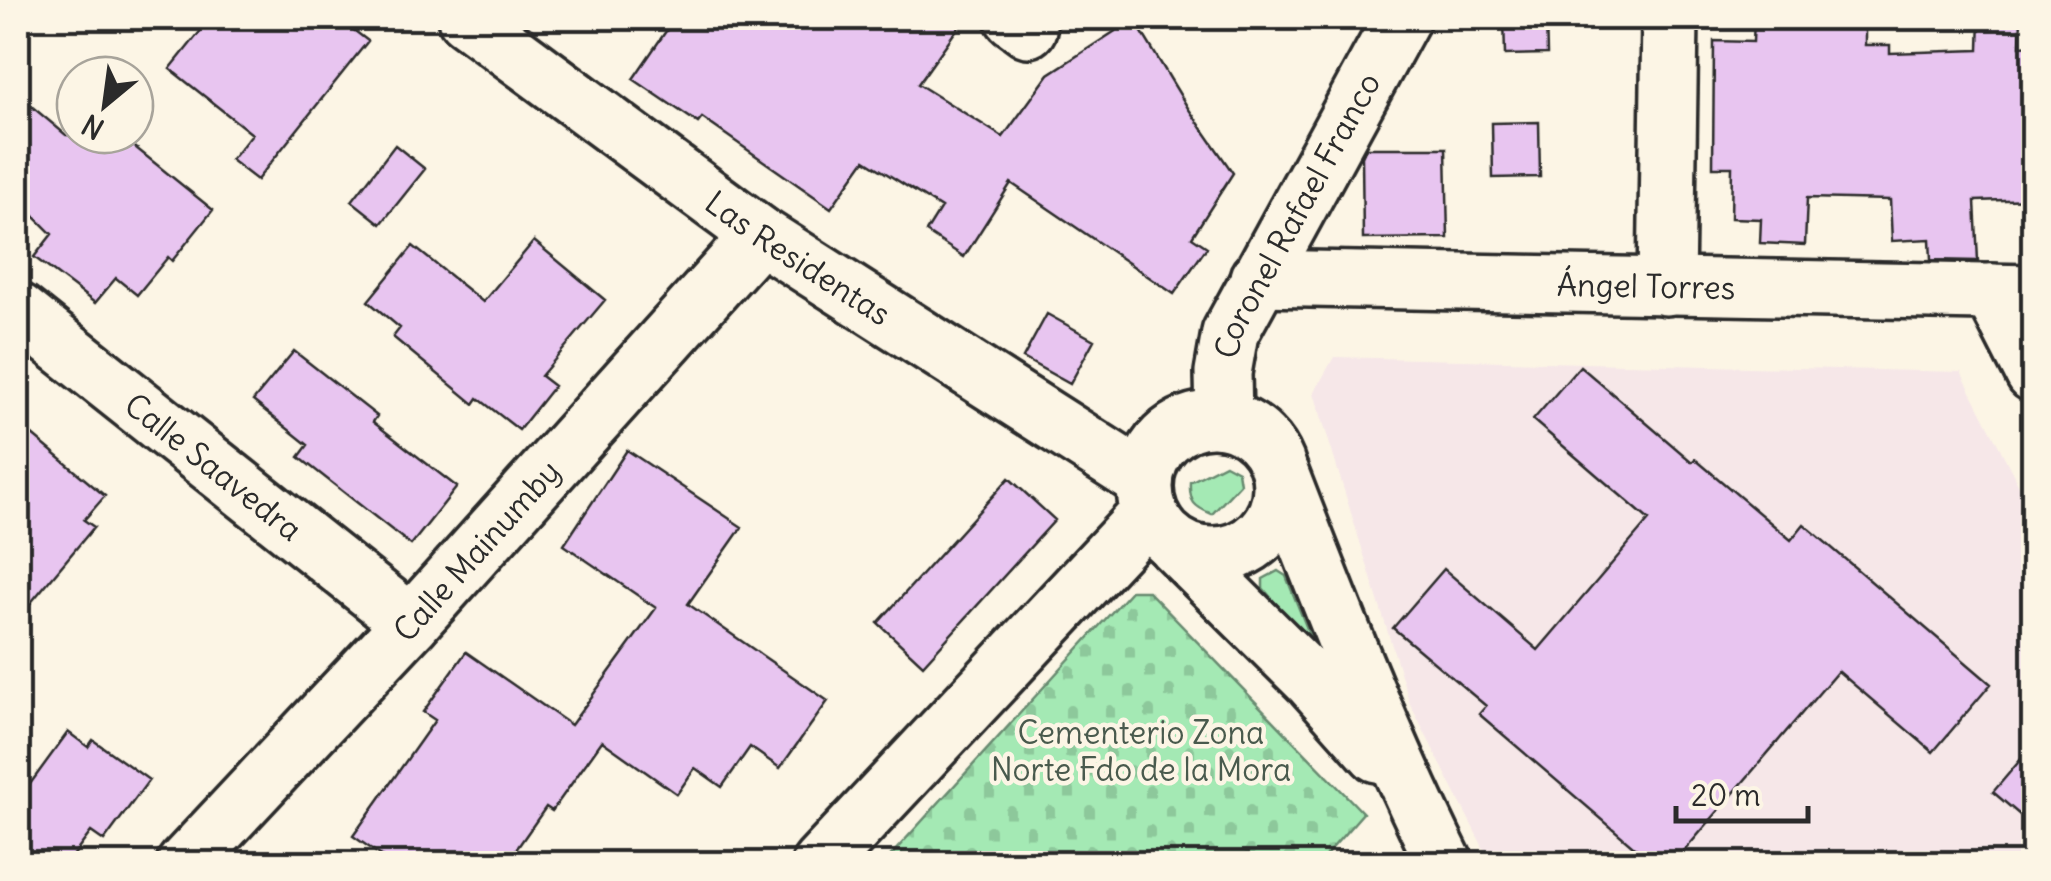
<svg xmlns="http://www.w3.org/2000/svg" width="2051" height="881" font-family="Delius,sans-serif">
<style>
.built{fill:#f6e7e8}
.grass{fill:#a4e9b4;stroke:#688a70;stroke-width:2.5}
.cemetery{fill:url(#cemetery-stones);stroke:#688a70;stroke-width:2.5}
.building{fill:#e8c5f0;stroke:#2b2b2b;stroke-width:2.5}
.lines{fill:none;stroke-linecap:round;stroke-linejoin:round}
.minor-casing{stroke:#2b2b2b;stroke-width:62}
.major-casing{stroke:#2b2b2b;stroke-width:62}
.minor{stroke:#fcf5e5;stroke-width:55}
.major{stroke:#fcf5e5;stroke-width:55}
.labels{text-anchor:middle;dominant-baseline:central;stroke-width:9;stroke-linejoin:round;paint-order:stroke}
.street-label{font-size:32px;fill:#2b2b2b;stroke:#fcf5e5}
.park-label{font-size:32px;fill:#495a4d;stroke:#fcf5e5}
</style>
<defs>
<pattern id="cemetery-stones" width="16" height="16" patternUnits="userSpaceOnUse" patternTransform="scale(2.5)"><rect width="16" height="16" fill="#a4e9b4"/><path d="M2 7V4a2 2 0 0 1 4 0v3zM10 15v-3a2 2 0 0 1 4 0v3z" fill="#8dc89b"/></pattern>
</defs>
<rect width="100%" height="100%" fill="#fcf5e5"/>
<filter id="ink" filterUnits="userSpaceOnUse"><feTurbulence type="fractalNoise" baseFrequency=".01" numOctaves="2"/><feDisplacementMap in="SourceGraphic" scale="20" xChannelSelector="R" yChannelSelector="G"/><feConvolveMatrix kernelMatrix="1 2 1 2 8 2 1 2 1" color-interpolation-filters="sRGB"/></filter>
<g filter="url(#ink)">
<!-- built -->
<path class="built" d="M 1334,357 L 1961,372 L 2033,513 L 2033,863 L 1491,863 L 1410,704 L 1314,393 Z"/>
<!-- grass -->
<path class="grass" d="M 1225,464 L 1238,471 L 1240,484 L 1212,514 C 1194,507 1189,502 1190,482 Z
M 1278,571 L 1286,576 L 1314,646 L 1312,647 L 1263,588 L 1263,579 Z"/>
<!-- cemetery -->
<path class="cemetery" d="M 1131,591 L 1148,591 L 1363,813 L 1319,863 L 884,863 Z"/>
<!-- building -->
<path class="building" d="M 211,18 L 338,18 L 368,41 L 257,180 L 231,160 L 252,134 L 170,69 Z
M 675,18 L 965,18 L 918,84 L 1003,137 L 1049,74 L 1134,19 L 1188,108 L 1233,173 L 1192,237 L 1207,247 L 1174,294 L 1011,183 L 964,257 L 926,232 L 941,208 L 865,160 L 831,208 L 702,118 L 698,123 L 633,79 Z
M 1504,18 L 1546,18 L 1547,54 L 1505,55 Z
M 1754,18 L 1865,18 L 1865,45 L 1890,45 L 1890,53 L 1979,50 L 1980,18 L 2021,18 L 2020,46 L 2034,45 L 2034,199 L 1975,201 L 1978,261 L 1931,260 L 1930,239 L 1892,241 L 1890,200 L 1807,198 L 1805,245 L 1760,243 L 1761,219 L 1731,218 L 1732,167 L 1713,167 L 1714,41 L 1753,42 Z
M 18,95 L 66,135 L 120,135 L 213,210 L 172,261 L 168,257 L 137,295 L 116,278 L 95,303 L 34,257 L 52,234 L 18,200 Z
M 1539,122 L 1540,177 L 1493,178 L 1492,123 Z
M 395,145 L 425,169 L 381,224 L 352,201 Z
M 1366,148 L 1446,148 L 1448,238 L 1363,239 L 1362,157 Z
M 534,241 L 605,300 L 541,376 L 554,386 L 519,430 L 478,398 L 474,404 L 393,337 L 400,328 L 368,301 L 413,246 L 483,302 Z
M 1047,314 L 1094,340 L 1070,384 L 1023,358 Z
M 294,351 L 377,416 L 373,422 L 457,487 L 411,545 L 299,457 L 308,445 L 253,401 Z
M 1580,366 L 1692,462 L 1695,459 L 1791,540 L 1804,524 L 1991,684 L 1933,752 L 1838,671 L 1673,864 L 1654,864 L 1479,714 L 1486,706 L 1393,628 L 1444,569 L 1538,650 L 1649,520 L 1533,420 Z
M 18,423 L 105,496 L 84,520 L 94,527 L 18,618 Z
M 627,450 L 742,527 L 688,604 L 828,701 L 780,768 L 750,747 L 722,787 L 695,768 L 677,794 L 602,741 L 552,811 L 546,807 L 506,864 L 393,864 L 353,836 L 435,720 L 423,712 L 466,652 L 571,725 L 656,608 L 564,545 Z
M 1009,478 L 1055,520 L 923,665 L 878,623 Z
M 68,732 L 88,747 L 93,740 L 149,780 L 104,841 L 91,832 L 67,864 L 18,864 L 18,776 L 30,784 Z
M 2034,744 L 2034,827 L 1993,792 Z"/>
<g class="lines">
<defs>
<g id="minor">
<path d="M 1013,18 L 1028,29"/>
<path id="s1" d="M 1258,278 L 2034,293"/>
<path d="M 1666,287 L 1670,18"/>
<path d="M 1992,292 L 2034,374"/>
<path id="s2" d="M 18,311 L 411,623"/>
<path id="s3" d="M 1224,420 L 1223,373 L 1230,333 L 1402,18"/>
<path id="s4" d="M 185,864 L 411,623 L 760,235"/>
<path d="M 820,864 L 1149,513"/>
</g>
<g id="major">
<path id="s5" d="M 466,18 L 760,235 L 1145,481"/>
<circle cx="1213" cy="487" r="68"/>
<path d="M 1280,473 C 1331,605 1382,737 1445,864"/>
<path d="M 1175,545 L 1312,681 L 1377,754"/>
</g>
</defs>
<!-- minor casing -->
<use href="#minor" class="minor-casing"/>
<!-- major casing -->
<use href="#major" class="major-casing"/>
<!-- minor -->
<use href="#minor" class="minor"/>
<!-- major -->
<use href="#major" class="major"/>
</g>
</g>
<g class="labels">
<!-- street labels -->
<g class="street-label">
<text stroke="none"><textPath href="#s3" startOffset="222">Coronel Rafael Franco</textPath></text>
<text stroke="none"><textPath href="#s5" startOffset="410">Las Residentas</textPath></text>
<text stroke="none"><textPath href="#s1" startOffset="388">Ángel Torres</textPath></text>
<text stroke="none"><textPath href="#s2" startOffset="250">Calle Saavedra</textPath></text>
<text stroke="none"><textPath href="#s4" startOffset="428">Calle Mainumby</textPath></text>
</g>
<!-- park labels -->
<g class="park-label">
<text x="1141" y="732">Cementerio Zona<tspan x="1141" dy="37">Norte Fdo de la Mora</tspan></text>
</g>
</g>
<!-- margin -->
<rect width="2051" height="881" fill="none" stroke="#fcf5e5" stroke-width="60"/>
<rect x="30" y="30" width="1991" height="821" fill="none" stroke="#2b2b2b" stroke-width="4" filter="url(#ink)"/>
<!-- north arrow -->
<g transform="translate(105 105) rotate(209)"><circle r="48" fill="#fcf5e5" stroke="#a8a49b" stroke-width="2.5"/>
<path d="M0-8L18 38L0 25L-18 38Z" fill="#2b2b2b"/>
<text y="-15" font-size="28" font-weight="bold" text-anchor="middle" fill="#2b2b2b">N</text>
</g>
<!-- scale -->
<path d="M1676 806v15h132v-15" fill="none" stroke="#2b2b2b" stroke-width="5"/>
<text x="1691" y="806" font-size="30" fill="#2b2b2b" stroke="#fcf5e5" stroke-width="8" paint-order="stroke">20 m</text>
</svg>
